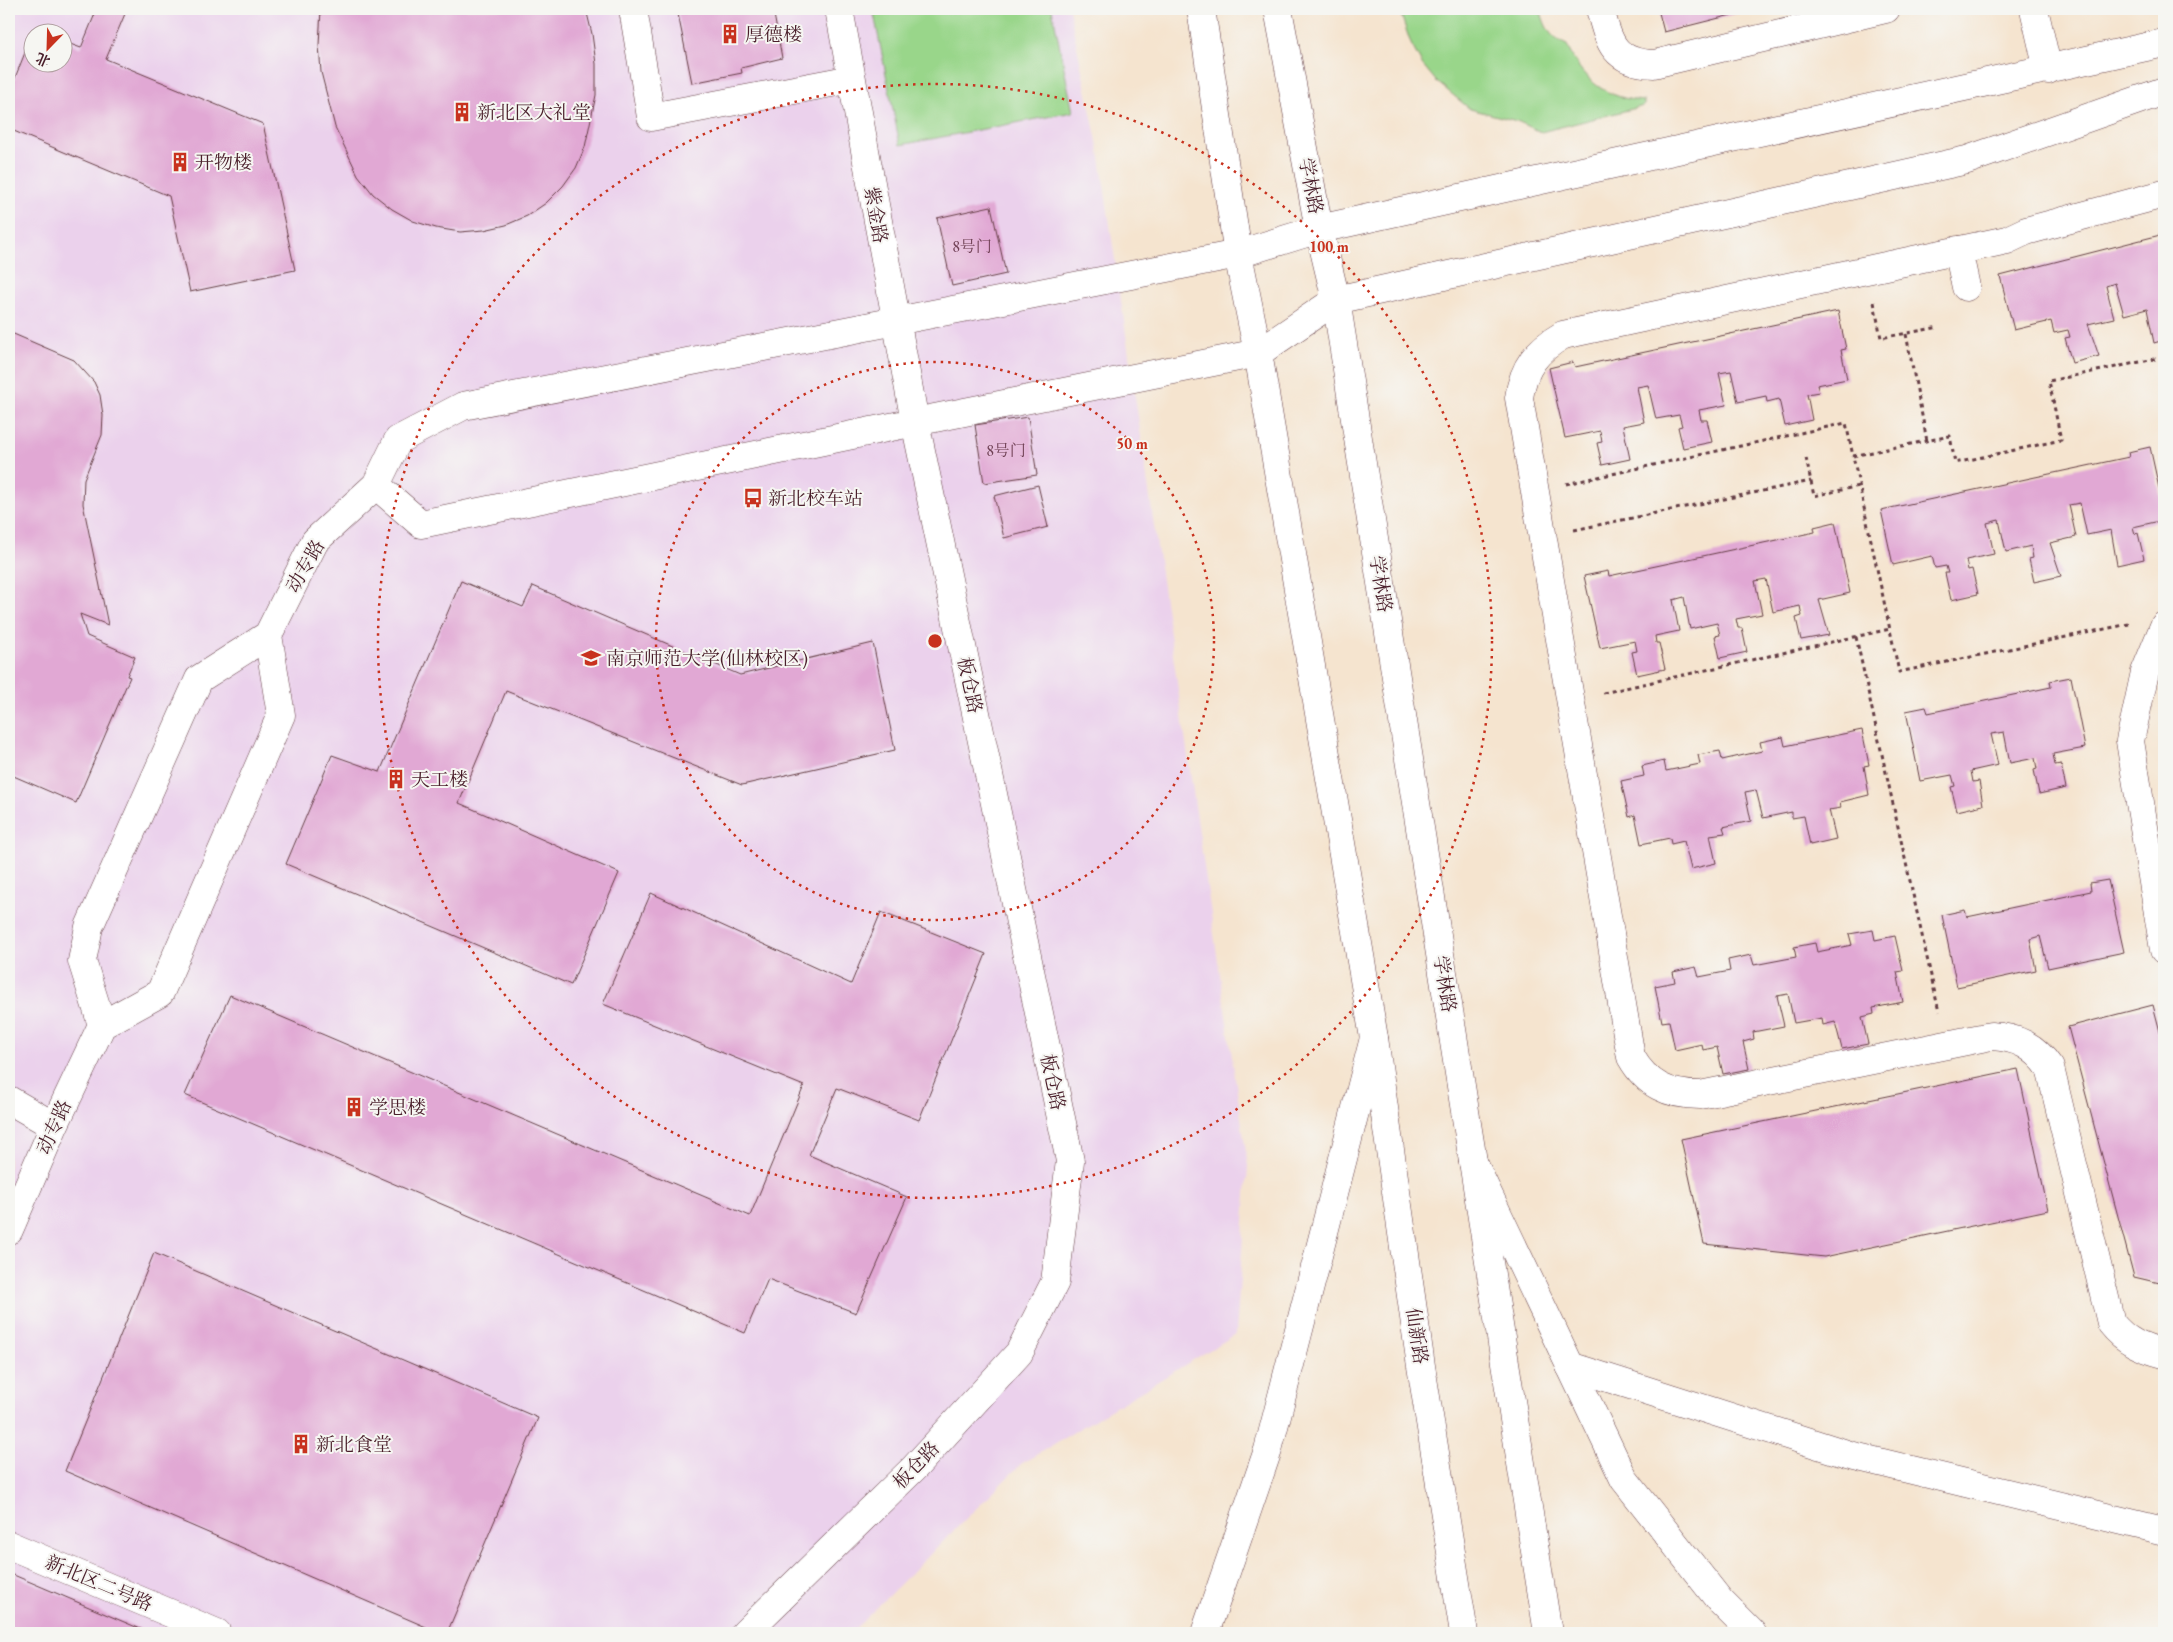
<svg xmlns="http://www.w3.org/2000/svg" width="2173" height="1642" font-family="'EB Garamond','Noto Serif SC',serif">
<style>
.built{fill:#ebd1ec;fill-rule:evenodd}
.green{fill:#99d68a;stroke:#727a5a}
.building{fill:#e1a8d4}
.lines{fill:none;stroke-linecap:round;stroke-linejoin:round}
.minor-casing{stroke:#643d44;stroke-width:29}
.major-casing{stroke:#643d44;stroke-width:29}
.highway-casing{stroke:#643d44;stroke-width:29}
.path{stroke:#643d44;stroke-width:3;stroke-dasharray:4 4;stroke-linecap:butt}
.minor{stroke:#fff;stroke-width:28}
.major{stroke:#fff;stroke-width:28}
.highway{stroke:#fff;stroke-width:28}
.ring{fill:none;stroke:#c8321e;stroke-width:2.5;stroke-dasharray:2.5 5}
.labels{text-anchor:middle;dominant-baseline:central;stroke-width:4;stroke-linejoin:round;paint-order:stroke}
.number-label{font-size:16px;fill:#704155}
.poi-label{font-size:19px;fill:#4a1f2b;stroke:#f6f6f2;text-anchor:start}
.street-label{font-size:19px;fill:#4a1f2b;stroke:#f6f6f2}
.centre{fill:#c8321e;stroke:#f6f6f2;stroke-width:2.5}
.ring-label{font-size:15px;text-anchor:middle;font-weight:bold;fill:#c8321e;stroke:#f6f6f2;stroke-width:4;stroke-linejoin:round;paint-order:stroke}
</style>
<rect width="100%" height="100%" fill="#f6f6f2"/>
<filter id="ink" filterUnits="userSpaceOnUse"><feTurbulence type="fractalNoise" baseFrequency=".02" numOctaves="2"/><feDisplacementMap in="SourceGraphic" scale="10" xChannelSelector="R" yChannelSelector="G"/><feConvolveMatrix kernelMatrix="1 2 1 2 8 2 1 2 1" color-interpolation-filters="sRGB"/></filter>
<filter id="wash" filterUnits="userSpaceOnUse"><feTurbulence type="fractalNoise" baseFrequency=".0096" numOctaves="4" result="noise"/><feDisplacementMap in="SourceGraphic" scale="20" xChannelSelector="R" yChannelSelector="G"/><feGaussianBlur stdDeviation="1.12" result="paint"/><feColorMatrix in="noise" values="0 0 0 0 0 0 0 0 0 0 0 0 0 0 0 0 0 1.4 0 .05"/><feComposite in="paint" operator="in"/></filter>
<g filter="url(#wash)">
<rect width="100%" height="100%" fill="#f5e4cf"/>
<!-- built -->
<path class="built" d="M 9,9 L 1069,9 L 1099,151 L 1248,1166 L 1236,1334 L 1021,1464 L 851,1633 L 9,1633 ZM 32,32 L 62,32 L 62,62 L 32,62 Z"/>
<!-- green -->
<path class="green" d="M 873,9 L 1052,9 L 1073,112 L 900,145 Z
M 1399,9 L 1540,9 C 1546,28 1549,37 1567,45 C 1581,80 1607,99 1644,101 L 1644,106 L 1541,132 L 1517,121 L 1470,109 L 1436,81 L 1422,64 L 1411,44 Z"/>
<g id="blocks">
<!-- building -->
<path class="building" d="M 97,9 L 127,9 L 106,59 L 263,124 L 295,270 L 190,292 L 169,196 L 9,129 L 9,93 L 32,35 L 32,62 L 62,62 L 62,41 L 81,48 Z
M 321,9 L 586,9 L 592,34 L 596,64 L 596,95 L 585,147 L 576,168 L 563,186 L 546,203 L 527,216 L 506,225 L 484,230 L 460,232 L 436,228 L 413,221 L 392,209 L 373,194 L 358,175 L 335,127 L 321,72 L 319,45 Z
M 677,9 L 773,9 L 782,58 L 741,68 L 742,73 L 692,83 Z
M 1658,9 L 1755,9 L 1664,32 Z
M 991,206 L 1006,274 L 952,286 L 937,218 Z
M 2164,234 L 2164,340 L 2154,343 L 2147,309 L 2124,315 L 2115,283 L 2106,286 L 2114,318 L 2088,324 L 2099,356 L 2072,363 L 2065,338 L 2070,337 L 2068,330 L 2054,333 L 2051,321 L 2014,330 L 2000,276 Z
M 1838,311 L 1846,349 L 1841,350 L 1847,379 L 1817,385 L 1819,392 L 1807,394 L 1812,420 L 1785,426 L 1779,399 L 1767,402 L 1766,396 L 1738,402 L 1731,371 L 1719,373 L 1726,405 L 1699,410 L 1701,420 L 1707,420 L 1712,442 L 1683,448 L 1678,427 L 1682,426 L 1679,415 L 1656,419 L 1648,385 L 1637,387 L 1644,422 L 1623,426 L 1630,459 L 1602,465 L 1597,443 L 1602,442 L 1600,431 L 1565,438 L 1549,368 L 1573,362 L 1575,367 Z
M 9,332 L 74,360 L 94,382 L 100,395 L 103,415 L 102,435 L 84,479 L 83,504 L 108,625 L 80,614 L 87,636 L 135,657 L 127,676 L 130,677 L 76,803 L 9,774 Z
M 1028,417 L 1037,475 L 984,483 L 975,425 Z
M 2150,447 L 2164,511 L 2164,520 L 2133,527 L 2135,534 L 2138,533 L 2144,559 L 2117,565 L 2111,530 L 2087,535 L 2080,503 L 2069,505 L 2076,537 L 2050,543 L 2061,576 L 2034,582 L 2029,559 L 2033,558 L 2031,546 L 2006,552 L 1999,520 L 1987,523 L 1994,554 L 1966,560 L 1968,570 L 1972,569 L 1978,594 L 1951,600 L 1945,573 L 1948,573 L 1946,566 L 1935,568 L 1932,556 L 1893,565 L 1881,510 L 2129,457 L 2128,452 Z
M 1038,485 L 1048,527 L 1004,538 L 994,496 Z
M 1835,522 L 1850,593 L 1819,600 L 1829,635 L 1801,640 L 1796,618 L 1802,616 L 1800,606 L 1773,612 L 1766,579 L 1755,581 L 1762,614 L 1736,619 L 1738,628 L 1742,628 L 1747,652 L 1720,658 L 1715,636 L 1720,635 L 1717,623 L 1690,629 L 1684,597 L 1673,600 L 1679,631 L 1655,636 L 1656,643 L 1659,643 L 1665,669 L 1637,675 L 1632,652 L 1637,651 L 1635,641 L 1600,648 L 1584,576 L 1608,571 L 1609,576 L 1815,532 L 1814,527 Z
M 461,581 L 523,607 L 533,586 L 740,675 L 873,643 L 895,750 L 742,785 L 506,691 L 459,803 L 619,873 L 571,985 L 286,864 L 332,755 L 380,772 Z
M 2071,677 L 2085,748 L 2053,754 L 2055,765 L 2061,764 L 2066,788 L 2039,794 L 2034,770 L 2037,769 L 2035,758 L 2010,763 L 2004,732 L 1991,734 L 1998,765 L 1971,771 L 1973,782 L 1979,781 L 1983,805 L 1957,811 L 1951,787 L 1955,786 L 1952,775 L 1920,781 L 1906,711 L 1926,707 L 1928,713 L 2051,687 L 2050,681 Z
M 1862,730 L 1869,765 L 1864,766 L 1869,795 L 1840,802 L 1841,808 L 1829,810 L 1836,839 L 1810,845 L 1804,816 L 1792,818 L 1792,812 L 1763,818 L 1756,790 L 1745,792 L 1751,821 L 1723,827 L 1725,833 L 1710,835 L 1716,863 L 1691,869 L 1684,841 L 1671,844 L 1670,838 L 1641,844 L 1635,815 L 1629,817 L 1621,781 L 1644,776 L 1642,766 L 1664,761 L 1666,771 L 1700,764 L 1698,755 L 1720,751 L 1722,760 L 1762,751 L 1760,742 L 1783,737 L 1785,746 Z
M 2108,880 L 2124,952 L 2048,968 L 2040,936 L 2030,939 L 2036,970 L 1957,987 L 1942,915 L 1965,910 L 1967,917 L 2091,891 L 2090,883 Z
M 651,893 L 851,984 L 881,912 L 986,954 L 919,1120 L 837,1088 L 809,1155 L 907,1197 L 856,1313 L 768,1279 L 745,1333 L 185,1095 L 230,995 L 750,1216 L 804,1086 L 603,1004 Z
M 1873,930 L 1875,940 L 1895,936 L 1903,971 L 1897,972 L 1903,1002 L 1873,1008 L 1874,1014 L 1862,1017 L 1868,1044 L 1842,1049 L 1835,1022 L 1823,1025 L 1822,1018 L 1794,1023 L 1788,994 L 1777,996 L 1784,1026 L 1753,1032 L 1754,1039 L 1743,1042 L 1749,1069 L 1723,1074 L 1717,1047 L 1703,1050 L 1702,1044 L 1675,1050 L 1669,1021 L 1662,1022 L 1655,986 L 1675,982 L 1673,972 L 1696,967 L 1699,977 L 1730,971 L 1728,960 L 1751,955 L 1754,965 L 1796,957 L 1794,947 L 1815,943 L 1817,952 L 1852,945 L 1849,934 Z
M 2153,1005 L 2164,1047 L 2164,1284 L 2134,1277 L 2068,1027 Z
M 2018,1069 L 2048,1210 L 1824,1257 L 1704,1244 L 1681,1139 Z
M 154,1253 L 538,1418 L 447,1633 L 440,1633 L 65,1471 Z
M 9,1573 L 150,1633 L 9,1633 Z"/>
</g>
</g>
<g filter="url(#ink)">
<use href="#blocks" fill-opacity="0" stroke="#643d44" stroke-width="1"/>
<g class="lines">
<defs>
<path id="minor" d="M 633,9 L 651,117 L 852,79
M 1600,9 C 1609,43 1614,63 1654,64 L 1886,9
M 2034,9 L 2048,70
M 2164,194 L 2026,231 L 2007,240 L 1563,335 C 1537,350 1523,367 1519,398 L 1631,1057 C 1647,1085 1668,1095 1700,1095 L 1991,1036 C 2017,1037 2035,1046 2050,1068 L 2111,1323 C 2126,1342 2142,1348 2164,1354
M 1958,250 L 1966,287
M 376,485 L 421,524 L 915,422 L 1258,353 L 1336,300 L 1967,160 L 2164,91
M 2164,626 L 2145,672 L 2130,741 L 2164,950
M 268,635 L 315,541 L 376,485 L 398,440 L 463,406 L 1238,254 L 1319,229 L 2164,43
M 102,1025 L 82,961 L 89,927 L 199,679 L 268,635
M 102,1025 L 160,993 L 281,715 L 268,635
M 9,1100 L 54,1126
M 9,1230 L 54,1126 L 102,1025
M 1570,1366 L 1850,1455 L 2164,1531
M 9,1545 L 217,1633
M 745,1633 L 915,1467 L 1019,1353 L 1055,1282 L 1070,1161 L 915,422 L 839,9"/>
<path id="major" d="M 1201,9 L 1238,254 L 1258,353 L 1374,1038 L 1421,1366 L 1464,1633
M 1278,9 L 1319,229 L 1336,300 L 1548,1633"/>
<path id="highway" d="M 1473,1162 L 1624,1479 L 1720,1601 L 1752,1633
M 1205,1633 L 1268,1450 L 1374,1038"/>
</defs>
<!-- minor casing -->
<use href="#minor" class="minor-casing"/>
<!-- major casing -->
<use href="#major" class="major-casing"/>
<!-- highway casing -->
<use href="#highway" class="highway-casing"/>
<!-- path -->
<path class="path" d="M 1874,302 L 1881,338 L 1939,327
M 1906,334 L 1927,441
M 1806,458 L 1814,496 L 1859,486
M 1566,484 L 1846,423 L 1853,456
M 1574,530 L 1811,481
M 2129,624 L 1899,672 L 1853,456 L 1950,436 L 1955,463 L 2061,440 L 2049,381 L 2164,357
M 1856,637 L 1939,1012
M 1603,693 L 1890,629"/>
<!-- minor -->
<use href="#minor" class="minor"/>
<!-- major -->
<use href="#major" class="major"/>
<!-- highway -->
<use href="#highway" class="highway"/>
</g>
</g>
<!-- distance rings -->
<g class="ring">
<circle cx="935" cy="641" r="279"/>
<circle cx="935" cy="641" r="557"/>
</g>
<!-- icons -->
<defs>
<symbol id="building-bare" viewBox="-9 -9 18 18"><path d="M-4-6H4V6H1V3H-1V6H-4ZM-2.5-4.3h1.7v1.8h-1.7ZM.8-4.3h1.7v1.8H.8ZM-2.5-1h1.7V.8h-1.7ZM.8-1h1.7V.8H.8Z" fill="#c8321e" stroke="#f6f6f2" stroke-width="2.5" paint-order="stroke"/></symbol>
<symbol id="bus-bare" viewBox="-9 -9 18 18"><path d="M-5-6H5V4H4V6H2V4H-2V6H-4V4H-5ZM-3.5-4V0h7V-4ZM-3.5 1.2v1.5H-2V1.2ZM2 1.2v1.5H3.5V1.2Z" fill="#c8321e" stroke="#f6f6f2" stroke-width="2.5" paint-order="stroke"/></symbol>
<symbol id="university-bare" viewBox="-9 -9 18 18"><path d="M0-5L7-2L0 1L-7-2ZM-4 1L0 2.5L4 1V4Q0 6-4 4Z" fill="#c8321e" stroke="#f6f6f2" stroke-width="2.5" paint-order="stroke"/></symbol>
</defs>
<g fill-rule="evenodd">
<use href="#building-bare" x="716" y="20" width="28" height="28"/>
<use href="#building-bare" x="448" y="98" width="28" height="28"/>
<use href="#building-bare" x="166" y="148" width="28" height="28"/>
<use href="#bus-bare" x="739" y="484" width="28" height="28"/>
<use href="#university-bare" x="577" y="644" width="28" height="28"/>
<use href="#building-bare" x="382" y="765" width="28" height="28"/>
<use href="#building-bare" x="340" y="1093" width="28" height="28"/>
<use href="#building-bare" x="287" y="1430" width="28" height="28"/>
</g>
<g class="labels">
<!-- number labels -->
<g class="number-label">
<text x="972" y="246">8号门</text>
<text x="1006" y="450">8号门</text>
</g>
<!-- poi labels -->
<g class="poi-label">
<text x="745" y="34">厚德楼</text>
<text x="477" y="112">新北区大礼堂</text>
<text x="195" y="162">开物楼</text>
<text x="768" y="498">新北校车站</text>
<text x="606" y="658">南京师范大学(仙林校区)</text>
<text x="411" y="779">天工楼</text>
<text x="369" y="1107">学思楼</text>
<text x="316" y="1444">新北食堂</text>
</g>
<!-- street labels -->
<g class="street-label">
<text transform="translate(1311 186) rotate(79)">学林路</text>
<text transform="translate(876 215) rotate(80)">紫金路</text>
<text transform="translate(305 566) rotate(-60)">动专路</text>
<text transform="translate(1381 584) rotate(81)">学林路</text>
<text transform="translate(970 685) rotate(78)">板仓路</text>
<text transform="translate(1445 984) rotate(81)">学林路</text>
<text transform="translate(1053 1082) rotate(78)">板仓路</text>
<text transform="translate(54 1127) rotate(-66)">动专路</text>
<text transform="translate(1417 1336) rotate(82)">仙新路</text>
<text transform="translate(916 1465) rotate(-46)">板仓路</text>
<text transform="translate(99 1583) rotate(23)">新北区二号路</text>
</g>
</g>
<circle cx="935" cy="641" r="8" class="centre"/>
<g class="ring-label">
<text x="1329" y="252">100 m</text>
<text x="1132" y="449">50 m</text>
</g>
<!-- margin -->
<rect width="2173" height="1642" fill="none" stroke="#f6f6f2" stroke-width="30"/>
<!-- north arrow -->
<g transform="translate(48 48) rotate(203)"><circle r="24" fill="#f6f6f2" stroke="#b1a0a2"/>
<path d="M0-4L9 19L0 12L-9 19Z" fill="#c8321e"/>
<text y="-8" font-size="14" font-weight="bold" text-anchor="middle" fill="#4a1f2b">北</text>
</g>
</svg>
